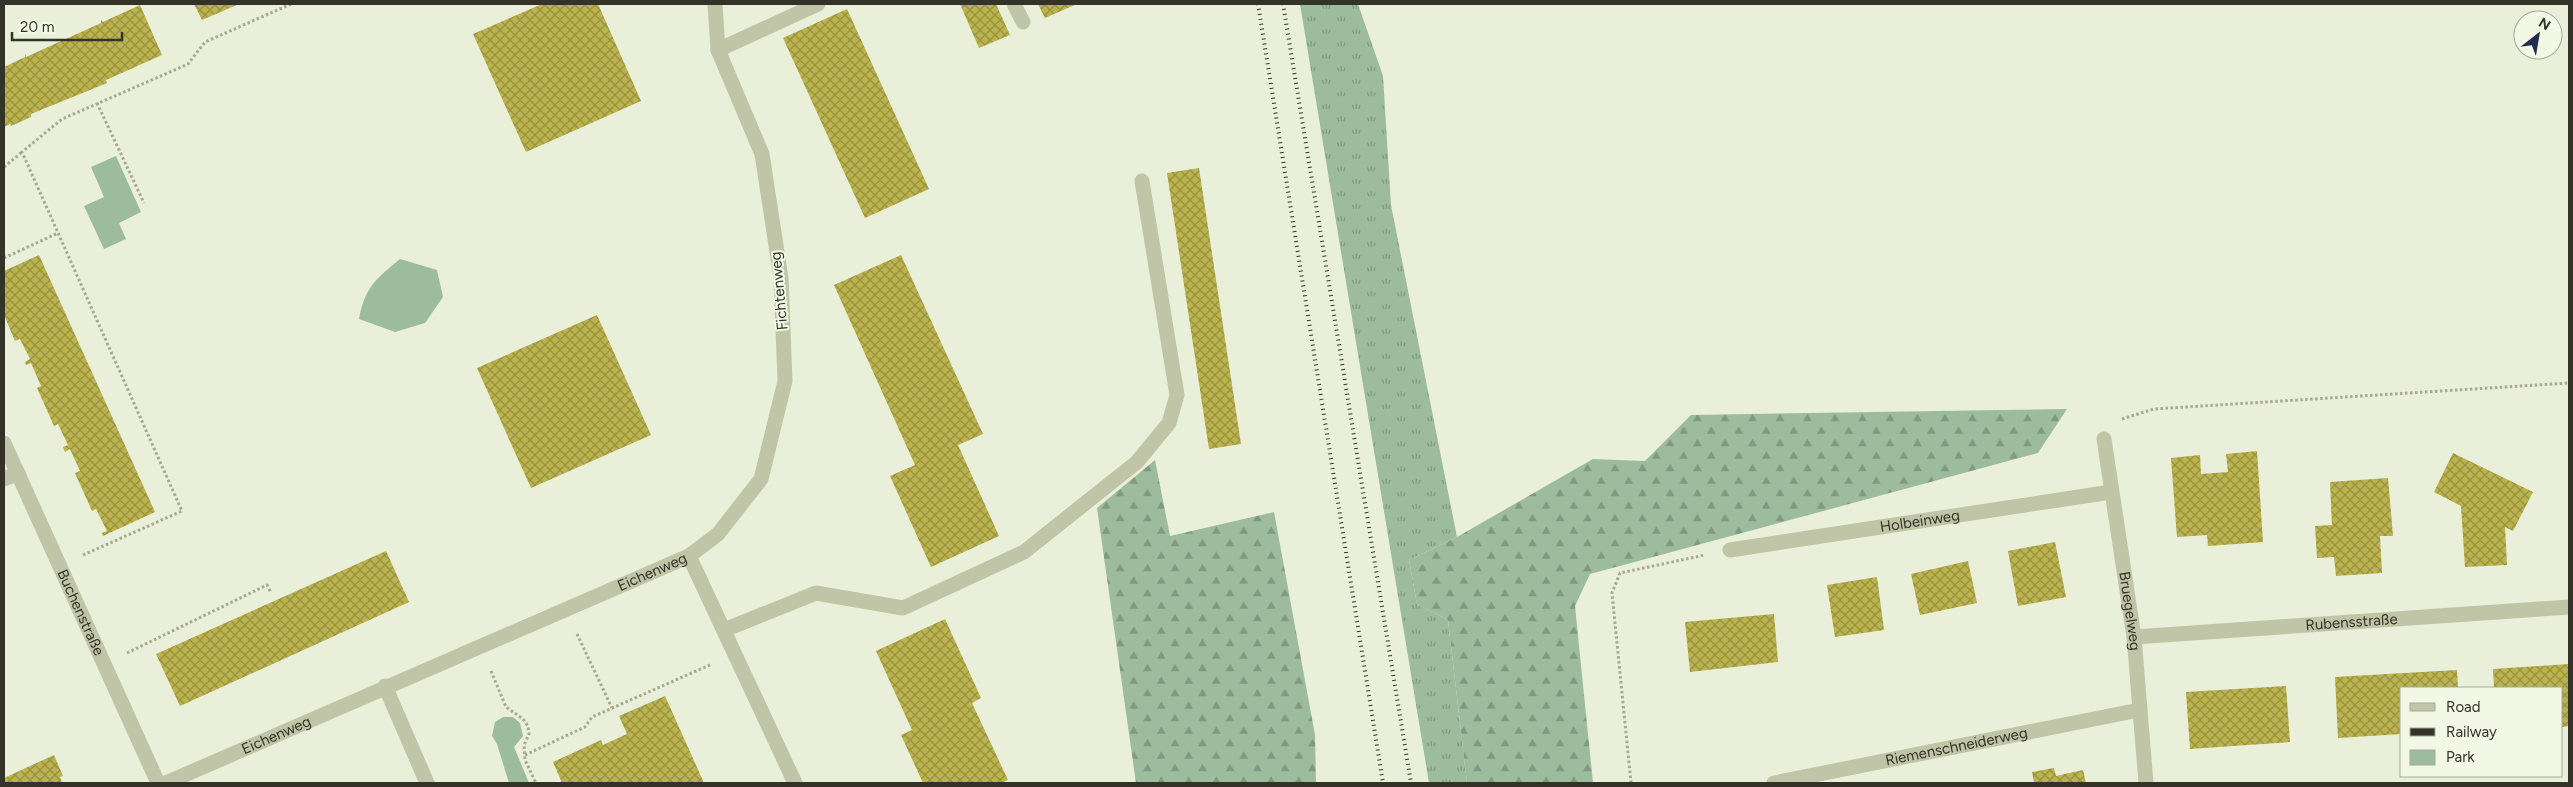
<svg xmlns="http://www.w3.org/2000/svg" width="2573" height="787" font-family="Figtree,sans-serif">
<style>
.grass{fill:url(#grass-tufts)}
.forest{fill:url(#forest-firs)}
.park{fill:#9cbc9d}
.building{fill:url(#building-cross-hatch)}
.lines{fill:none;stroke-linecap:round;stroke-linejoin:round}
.path{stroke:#a6a98c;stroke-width:3;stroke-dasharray:2.5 2.5;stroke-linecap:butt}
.minor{stroke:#c1c5a8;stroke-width:15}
.rail{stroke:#333327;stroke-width:4;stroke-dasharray:1 4;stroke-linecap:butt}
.labels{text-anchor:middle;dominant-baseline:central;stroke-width:4;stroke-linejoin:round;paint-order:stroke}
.street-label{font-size:15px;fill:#333327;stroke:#f3f7e6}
</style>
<defs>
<pattern id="grass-tufts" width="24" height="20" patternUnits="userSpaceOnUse" patternTransform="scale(1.25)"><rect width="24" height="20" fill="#9cbc9d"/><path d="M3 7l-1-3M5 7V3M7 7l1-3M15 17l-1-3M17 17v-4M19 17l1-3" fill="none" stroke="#809980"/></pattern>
<pattern id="forest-firs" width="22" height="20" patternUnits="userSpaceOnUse" patternTransform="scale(1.25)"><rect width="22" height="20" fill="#9cbc9d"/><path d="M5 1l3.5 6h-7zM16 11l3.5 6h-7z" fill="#809980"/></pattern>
<pattern id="building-cross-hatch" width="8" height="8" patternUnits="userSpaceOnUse" patternTransform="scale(1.25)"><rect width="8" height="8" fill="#bab34e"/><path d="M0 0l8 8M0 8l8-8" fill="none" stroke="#989241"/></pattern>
</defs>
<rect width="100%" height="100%" fill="#eaefda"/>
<!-- grass -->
<path class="grass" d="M 1300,4 L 1358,4 L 1383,76 L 1391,205 L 1457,537 L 1409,560 L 1417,604 L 1448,620 L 1467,783 L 1429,783 Z"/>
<!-- forest -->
<path class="forest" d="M 2067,409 L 2038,453 L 1590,574 L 1575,606 L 1593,783 L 1467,783 L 1448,620 L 1417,604 L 1409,560 L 1457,537 L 1593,459 L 1645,461 L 1691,415 Z
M 1155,460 L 1170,536 L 1274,512 L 1315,735 L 1316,783 L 1136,783 L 1097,508 Z"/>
<!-- park -->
<path class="park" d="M 116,156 L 141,212 L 119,223 L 126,239 L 104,249 L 84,206 L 104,197 L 91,167 Z
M 400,259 L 437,270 L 443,297 L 425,323 L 395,332 L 359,319 C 365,287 376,279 400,259 Z
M 503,717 L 513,717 L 520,723 L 523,736 L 514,747 L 529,783 L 509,783 L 497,744 L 492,736 L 495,722 Z"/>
<!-- building -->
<path class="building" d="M 194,4 L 239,4 L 202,20 Z
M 542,4 L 598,4 L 641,101 L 526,152 L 473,34 Z
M 960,4 L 996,4 L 1010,35 L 979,48 Z
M 1038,4 L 1077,4 L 1045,18 Z
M 140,5 L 162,55 L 106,80 L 107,83 L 31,114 L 31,117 L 11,126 L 10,124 L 4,127 L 4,67 L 25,57 L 25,54 L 26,57 L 101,23 L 101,20 L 103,22 Z
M 847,9 L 929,189 L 865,218 L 783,38 Z
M 1199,168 L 1241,444 L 1209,449 L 1167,173 Z
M 39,255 L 155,512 L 103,536 L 102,533 L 107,531 L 96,509 L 92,511 L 75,473 L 80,471 L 70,449 L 65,452 L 63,447 L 68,445 L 58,424 L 54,426 L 37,388 L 41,386 L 31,363 L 26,365 L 25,362 L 30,359 L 20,339 L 15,341 L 4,315 L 4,271 Z
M 901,255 L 983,434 L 958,445 L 999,536 L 931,567 L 890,476 L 915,465 L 834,285 Z
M 597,315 L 651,435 L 531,488 L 477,368 Z
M 2257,451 L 2263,542 L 2208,546 L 2207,535 L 2177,537 L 2171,458 L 2200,455 L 2201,474 L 2228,472 L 2226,454 Z
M 2453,453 L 2533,492 L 2513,531 L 2505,527 L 2507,565 L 2465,567 L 2461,506 L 2434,492 Z
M 2388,478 L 2393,536 L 2380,536 L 2382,573 L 2336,576 L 2334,557 L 2317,558 L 2315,526 L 2332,525 L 2330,482 Z
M 2055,542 L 2066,597 L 2018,606 L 2008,551 Z
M 386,551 L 409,602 L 180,706 L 156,654 Z
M 1968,561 L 1977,603 L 1920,615 L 1911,574 Z
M 1877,577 L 1884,630 L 1835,637 L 1827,585 Z
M 1774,614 L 1778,662 L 1690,672 L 1685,622 Z
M 945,619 L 981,698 L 972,703 L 1008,780 L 1001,783 L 923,783 L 901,735 L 912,730 L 876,651 Z
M 2569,664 L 2569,726 L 2562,727 L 2562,688 L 2494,688 L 2493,669 Z
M 2457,670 L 2458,688 L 2402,688 L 2402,734 L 2338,738 L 2335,677 Z
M 2286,686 L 2290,742 L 2190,749 L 2186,692 Z
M 665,696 L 704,783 L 562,783 L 553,762 L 601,740 L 603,745 L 627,734 L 619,716 Z
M 54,755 L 63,776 L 60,777 L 62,783 L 4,783 L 4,778 Z
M 2054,768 L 2056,776 L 2083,770 L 2086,783 L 2034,783 L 2032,772 Z"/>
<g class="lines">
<!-- path -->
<path class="path" d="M 97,103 L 144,203
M 4,167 L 22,152
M 4,258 L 58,233
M 2122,419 L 2154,409 L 2569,383
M 83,555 L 182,511 L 22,152 L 62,119 L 188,64 L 205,42 L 291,4
M 577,634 L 612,708
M 127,653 L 267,585 L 271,593
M 491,671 L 506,707 L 523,719 L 528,726 L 529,734 L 524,745 L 525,760 L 536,783
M 525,755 L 585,727 L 592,717 L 712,664
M 1631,783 L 1612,593 L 1620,573 L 1705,555"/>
<!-- minor -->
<g class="minor">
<path d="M 1014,4 L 1023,22"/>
<path d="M 718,50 L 818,4"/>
<path id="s1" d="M 2104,439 L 2134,637 L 2146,783"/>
<path id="s2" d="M 4,443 L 158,783"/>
<path d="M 4,479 L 18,473"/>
<path id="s3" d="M 1730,550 L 2111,492"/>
<path d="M 689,556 L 795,783"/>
<path d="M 724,630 L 816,593 L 903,608 L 1024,552 L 1137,462 L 1169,423 L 1177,395 L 1142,181"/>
<path id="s4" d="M 2134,637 L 2569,607"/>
<path d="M 385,686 L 427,783"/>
<path id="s5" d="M 166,783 L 689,556 L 718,534 L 761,479 L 785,381 L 781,278 L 762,154 L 718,50 L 715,4"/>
<path id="s6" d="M 1774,783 L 2139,710"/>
</g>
<!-- rail -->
<path class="rail" d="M 1258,4 L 1383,783
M 1283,4 L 1411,783"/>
</g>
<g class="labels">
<!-- street labels -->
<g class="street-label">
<text transform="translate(779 291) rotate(-95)">Fichtenweg</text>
<text stroke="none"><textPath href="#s3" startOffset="192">Holbeinweg</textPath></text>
<text stroke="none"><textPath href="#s5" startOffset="530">Eichenweg</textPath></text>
<text stroke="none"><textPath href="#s1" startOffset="174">Bruegelweg</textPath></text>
<text stroke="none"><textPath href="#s2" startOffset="186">Buchenstraße</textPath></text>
<text stroke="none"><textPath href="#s4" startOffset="218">Rubensstraße</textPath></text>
<text stroke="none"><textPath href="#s5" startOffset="120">Eichenweg</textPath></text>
<text stroke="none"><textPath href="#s6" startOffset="186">Riemenschneiderweg</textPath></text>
</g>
</g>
<!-- border -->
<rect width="2573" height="787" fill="none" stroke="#333327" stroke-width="10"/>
<!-- legend -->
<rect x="2400" y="687" width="162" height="90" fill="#f3f7e6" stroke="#a6a99a"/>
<rect x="2410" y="703" width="25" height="8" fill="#c1c5a8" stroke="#a6a99a"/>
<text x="2446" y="712" font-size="15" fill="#333327">Road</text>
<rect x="2410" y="728" width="25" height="8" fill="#333327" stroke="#a6a99a"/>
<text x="2446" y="737" font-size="15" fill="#333327">Railway</text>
<rect x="2410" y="750" width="25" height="15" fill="#9cbc9d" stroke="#a6a99a"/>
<text x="2446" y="762" font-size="15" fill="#333327">Park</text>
<!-- north arrow -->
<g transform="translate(2538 35) rotate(31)"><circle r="24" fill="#f3f7e6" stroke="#a6a99a"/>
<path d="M0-4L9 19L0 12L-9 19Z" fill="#212c50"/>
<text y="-8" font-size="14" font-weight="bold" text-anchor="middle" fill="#333327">N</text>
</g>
<!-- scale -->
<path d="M12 32v8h110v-8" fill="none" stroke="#333327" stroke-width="2.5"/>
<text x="20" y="32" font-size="15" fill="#333327" stroke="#f3f7e6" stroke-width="4" paint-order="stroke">20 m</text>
</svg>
